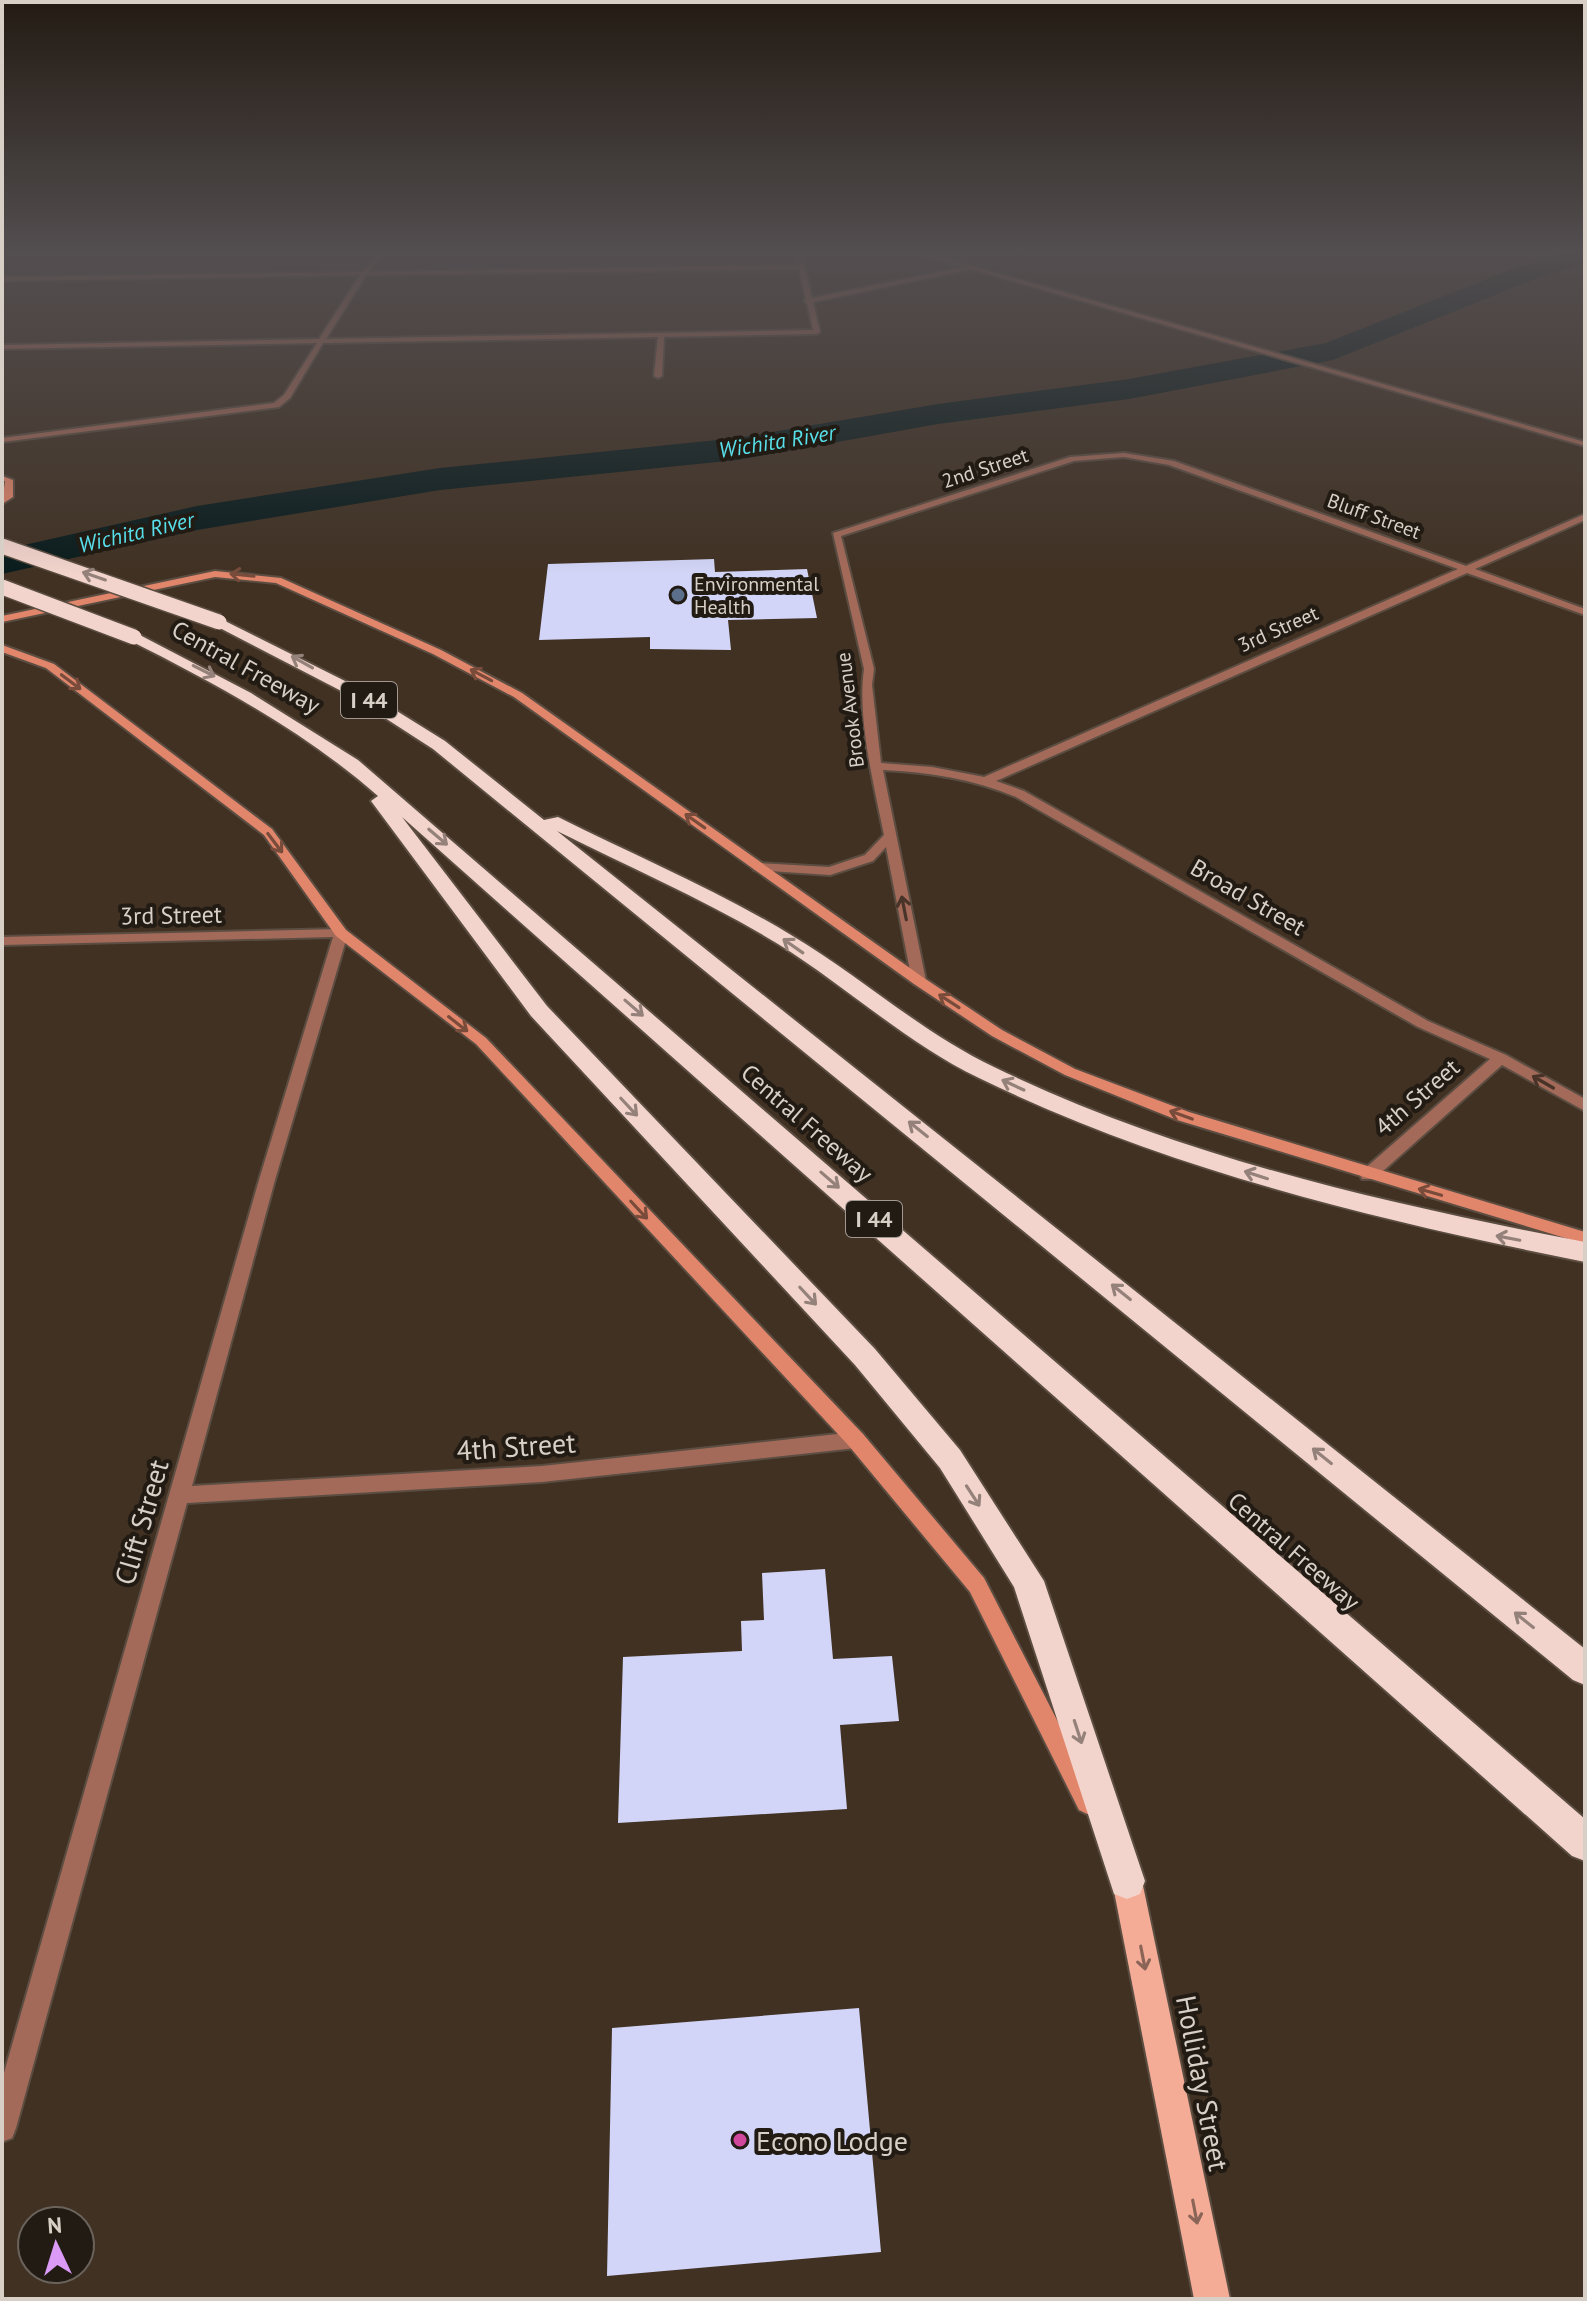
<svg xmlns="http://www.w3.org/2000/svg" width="1587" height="2301" font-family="'PT Sans',sans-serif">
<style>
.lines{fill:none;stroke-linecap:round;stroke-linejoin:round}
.river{fill:#0a1c1d;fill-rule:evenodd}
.building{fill:#d2d5f7}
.street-casing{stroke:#5b4d41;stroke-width:4}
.secondary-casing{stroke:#5b4d41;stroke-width:4}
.primary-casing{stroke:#5b4d41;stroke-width:4}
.highway-casing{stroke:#5b4d41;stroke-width:4}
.street{fill:#a46a59;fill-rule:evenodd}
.secondary{fill:#e2866b;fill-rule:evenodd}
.primary{fill:#f4ac97;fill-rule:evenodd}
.highway{fill:#f2d4cc;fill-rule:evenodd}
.highway-bridge-far1-casing{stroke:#5b4d41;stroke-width:14;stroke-linecap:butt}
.highway-bridge-casing{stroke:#5b4d41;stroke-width:18;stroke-linecap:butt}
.highway-bridge-far1{stroke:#f2d4cc;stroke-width:12}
.highway-bridge{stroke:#f2d4cc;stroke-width:15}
.oneway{stroke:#784b3b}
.oneway2{stroke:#948179}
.oneway3{stroke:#483329}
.oneway4{stroke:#8a6456}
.service-dot{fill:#5c6f8a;stroke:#211b14;stroke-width:3}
.hotel-dot{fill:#d1479c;stroke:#211b14;stroke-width:3}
.labels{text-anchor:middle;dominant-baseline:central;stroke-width:8;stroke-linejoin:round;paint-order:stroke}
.far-street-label{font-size:20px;fill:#d8cfc7;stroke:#211b14}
.far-poi-label{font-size:20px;fill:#d8cfc7;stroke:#211b14;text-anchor:start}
.far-water-label{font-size:22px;font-style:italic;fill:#58dfe9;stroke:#211b14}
.shield{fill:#211b14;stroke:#a19991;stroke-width:2}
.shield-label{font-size:22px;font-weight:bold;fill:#d8cfc7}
.street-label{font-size:24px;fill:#d8cfc7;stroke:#211b14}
.near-street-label{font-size:28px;fill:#d8cfc7;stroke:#211b14}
.near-poi-label{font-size:28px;fill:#d8cfc7;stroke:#211b14;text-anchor:start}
</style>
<rect width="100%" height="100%" fill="#403123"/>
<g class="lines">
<!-- river -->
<path class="river" d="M 1564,253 L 1585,253 L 1585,263 L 1530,281 L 1333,360 L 1129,399 L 938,424 L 737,460 L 440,490 L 197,530 L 2,574 L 2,550 L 197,506 L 440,468 L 737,438 L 938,404 L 1129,379 L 1326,343 L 1512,269 Z"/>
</g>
<!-- building -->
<path class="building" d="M 714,559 L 715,572 L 807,569 L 817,618 L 728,620 L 731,650 L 650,649 L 650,637 L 539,640 L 548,564 Z
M 825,1569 L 833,1659 L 892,1656 L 899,1721 L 840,1725 L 847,1809 L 618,1823 L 623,1657 L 742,1651 L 741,1621 L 764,1620 L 762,1573 Z
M 859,2008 L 881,2252 L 607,2276 L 612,2028 Z"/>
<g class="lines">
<defs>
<path id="street" d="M 379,253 L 385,253 L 368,272 L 798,265 L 795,253 L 801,253 L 812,298 L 964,267 L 917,253 L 927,253 L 1585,442 L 1585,446 L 971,269 L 813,302 L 820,332 L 817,334 L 664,337 L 662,376 L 658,378 L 654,376 L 658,337 L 323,343 L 290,398 L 279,407 L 2,442 L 2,438 L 274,403 L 284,395 L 317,343 L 2,349 L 2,345 L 319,339 L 360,275 L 2,281 L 2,277 L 362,272 ZM 799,269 L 806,299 L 804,301 L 807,303 L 813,330 L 326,339 L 366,275 Z
M 1124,453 L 1174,461 L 1466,566 L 1585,514 L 1585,520 L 1475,569 L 1585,609 L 1585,615 L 1467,573 L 996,781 L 1024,791 L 1428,1021 L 1506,1055 L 1585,1099 L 1585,1111 L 1502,1065 L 1374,1179 L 1362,1179 L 1360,1175 L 1362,1171 L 1490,1059 L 1418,1027 L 1016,797 C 973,779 929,772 883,770 L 926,981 L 924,984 L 914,984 L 912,981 L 886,847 L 873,861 L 830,875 L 754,870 L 754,864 L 759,863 L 829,867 L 865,855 L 884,835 C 874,785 857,719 864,669 L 833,533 L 1070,457 ZM 1124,457 L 1169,465 L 1458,569 L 984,777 L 932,767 L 881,763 L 872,685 L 874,669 L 841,536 L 1074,461 Z
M 341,929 L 348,933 L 275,1180 L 192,1486 L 542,1466 L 856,1432 L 863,1434 L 866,1440 L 863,1446 L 856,1448 L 542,1482 L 187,1503 L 16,2128 L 12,2138 L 2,2142 L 2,2080 L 259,1180 L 333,937 L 2,945 L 2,937 Z"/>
<path id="secondary" d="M 2,476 L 13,480 L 13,497 L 2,504 L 5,481 L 2,481 Z
M 215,571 L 281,578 L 441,650 L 522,693 L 924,978 L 1002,1030 L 1075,1069 L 1189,1112 L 1585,1232 L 1585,1244 L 1177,1120 L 1065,1075 L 992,1036 L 914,984 L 514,697 L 433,654 L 276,583 L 215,577 L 2,622 L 2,616 Z
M 2,645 L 54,664 L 272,829 L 346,930 L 486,1038 L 863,1434 L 984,1578 L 1095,1794 L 1099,1802 L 1095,1810 L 1087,1814 L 1079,1810 L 970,1592 L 849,1446 L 476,1044 L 336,936 L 264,835 L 46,668 L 2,652 Z"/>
<path id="primary" d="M 1127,1866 L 1138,1870 L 1142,1881 L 1230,2299 L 1194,2299 L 1112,1881 L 1116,1870 Z"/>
<path id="highway" d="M 219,618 L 363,690 L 445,741 L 544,820 L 558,817 C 636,856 717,890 791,935 C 860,976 921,1032 994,1067 C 1180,1157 1383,1203 1585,1242 L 1585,1262 C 1378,1220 1170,1171 979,1078 C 906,1043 846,986 778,944 C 708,901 631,868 557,831 L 1585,1649 L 1585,1685 L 1573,1680 L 433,749 L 351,696 L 214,625 L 212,622 Z
M 134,632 L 251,693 L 358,760 L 1585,1819 L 1585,1861 L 1572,1856 L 402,817 L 547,1006 L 875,1349 L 960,1450 L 1044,1581 L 1145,1881 L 1140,1894 L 1127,1899 L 1114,1894 L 1014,1587 L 940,1468 L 855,1365 L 531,1016 L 374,805 L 371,801 L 378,796 C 304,731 216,684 129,640 L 126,637 Z"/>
</defs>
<!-- street casing -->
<use href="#street" class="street-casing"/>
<!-- secondary casing -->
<use href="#secondary" class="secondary-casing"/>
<!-- primary casing -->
<use href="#primary" class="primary-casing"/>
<!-- highway casing -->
<use href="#highway" class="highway-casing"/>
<!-- street -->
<use href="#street" class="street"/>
<!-- secondary -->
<use href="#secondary" class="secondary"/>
<!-- primary -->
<use href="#primary" class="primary"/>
<!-- highway -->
<use href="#highway" class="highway"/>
<defs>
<path id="highway-bridge-far1" d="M 2,546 L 8,548"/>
<path id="highway-bridge" d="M 2,546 L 219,622
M 2,587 L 134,637"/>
</defs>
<!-- highway-bridge-far1 casing -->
<use href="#highway-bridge-far1" class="highway-bridge-far1-casing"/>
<!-- highway-bridge casing -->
<use href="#highway-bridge" class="highway-bridge-casing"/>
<!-- highway-bridge-far1 -->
<use href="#highway-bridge-far1" class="highway-bridge-far1"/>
<!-- highway-bridge -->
<use href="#highway-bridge" class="highway-bridge"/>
</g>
<!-- one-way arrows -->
<defs><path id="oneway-shaft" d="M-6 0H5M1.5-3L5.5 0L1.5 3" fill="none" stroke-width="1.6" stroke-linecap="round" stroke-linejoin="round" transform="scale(2)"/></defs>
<g class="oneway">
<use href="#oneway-shaft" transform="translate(242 575) rotate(-174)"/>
<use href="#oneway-shaft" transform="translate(481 675) rotate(-152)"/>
<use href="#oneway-shaft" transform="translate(71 682) rotate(37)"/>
<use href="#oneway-shaft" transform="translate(695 821) rotate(-145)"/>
<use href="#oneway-shaft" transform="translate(275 843) rotate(53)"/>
<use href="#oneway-shaft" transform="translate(949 1001) rotate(-147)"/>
<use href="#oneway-shaft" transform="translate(458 1024) rotate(38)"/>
<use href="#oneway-shaft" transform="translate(1181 1115) rotate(-160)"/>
<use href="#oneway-shaft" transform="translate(1430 1192) rotate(-164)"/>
<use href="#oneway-shaft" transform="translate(639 1210) rotate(47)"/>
</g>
<g class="oneway2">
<use href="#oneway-shaft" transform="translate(94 576) rotate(-161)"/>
<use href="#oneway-shaft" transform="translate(302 662) rotate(-151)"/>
<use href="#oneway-shaft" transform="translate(204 671) rotate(27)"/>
<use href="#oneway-shaft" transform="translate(438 837) rotate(40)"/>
<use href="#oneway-shaft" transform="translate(793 946) rotate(-145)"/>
<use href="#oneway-shaft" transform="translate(634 1008) rotate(41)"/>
<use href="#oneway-shaft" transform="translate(1013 1085) rotate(-155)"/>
<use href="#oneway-shaft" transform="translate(629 1107) rotate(47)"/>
<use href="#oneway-shaft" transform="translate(918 1129) rotate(-141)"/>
<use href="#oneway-shaft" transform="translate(1256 1175) rotate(-162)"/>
<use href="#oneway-shaft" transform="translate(830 1180) rotate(41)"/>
<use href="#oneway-shaft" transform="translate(1508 1238) rotate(-169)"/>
<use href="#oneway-shaft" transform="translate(1121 1292) rotate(-141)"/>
<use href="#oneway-shaft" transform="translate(808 1296) rotate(47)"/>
<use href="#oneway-shaft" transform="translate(1322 1456) rotate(-141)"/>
<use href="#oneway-shaft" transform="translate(973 1496) rotate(57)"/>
<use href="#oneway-shaft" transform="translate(1524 1620) rotate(-141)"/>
<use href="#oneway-shaft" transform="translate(1078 1732) rotate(72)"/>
</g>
<g class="oneway3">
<use href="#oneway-shaft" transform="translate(904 908) rotate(-101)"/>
<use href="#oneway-shaft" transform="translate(1543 1082) rotate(-150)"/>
</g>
<g class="oneway4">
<use href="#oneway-shaft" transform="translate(1143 1958) rotate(79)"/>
<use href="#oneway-shaft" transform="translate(1195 2212) rotate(79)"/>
</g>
<!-- sky -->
<linearGradient id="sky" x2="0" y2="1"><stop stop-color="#231b13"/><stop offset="0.44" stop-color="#534e50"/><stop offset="1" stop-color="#534e50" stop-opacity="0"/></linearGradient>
<rect width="1587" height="575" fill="url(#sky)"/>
<!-- markers -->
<circle class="service-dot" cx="678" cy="595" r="8"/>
<circle class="hotel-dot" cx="740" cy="2140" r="8"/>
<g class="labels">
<!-- far-street labels -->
<g class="far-street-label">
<text transform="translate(985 468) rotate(-18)">2nd Street</text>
<text transform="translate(1374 516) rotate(20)">Bluff Street</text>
<text transform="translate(1278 629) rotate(-24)">3rd Street</text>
<text transform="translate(850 710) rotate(-97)">Brook Avenue</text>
</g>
<!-- far-poi labels -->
<g class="far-poi-label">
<text x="694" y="584">Environmental<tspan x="694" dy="23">Health</tspan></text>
</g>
<!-- far-water labels -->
<g class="far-water-label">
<text transform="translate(777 441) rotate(-9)">Wichita River</text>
<text transform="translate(136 532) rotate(-13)">Wichita River</text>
</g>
<!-- shield labels -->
<g class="shield">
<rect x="341" y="682" width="56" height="36" rx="6"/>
<rect x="846" y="1201" width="56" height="36" rx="6"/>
</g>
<g class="shield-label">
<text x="369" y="700">I 44</text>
<text x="874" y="1219">I 44</text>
</g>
<!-- street labels -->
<g class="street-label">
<text transform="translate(246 667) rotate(29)">Central Freeway</text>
<text transform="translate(1248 897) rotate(30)">Broad Street</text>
<text transform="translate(171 915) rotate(-1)">3rd Street</text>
<text transform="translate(1417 1097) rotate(-41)">4th Street</text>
<text transform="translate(807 1123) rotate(41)">Central Freeway</text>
<text transform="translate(1294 1551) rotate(41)">Central Freeway</text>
</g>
<!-- near-street labels -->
<g class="near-street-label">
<text transform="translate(516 1446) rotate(-4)">4th Street</text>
<text transform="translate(141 1522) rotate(-74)">Clift Street</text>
<text transform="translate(1203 2083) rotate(79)">Holliday Street</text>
</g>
<!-- near-poi labels -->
<g class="near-poi-label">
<text x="756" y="2140">Econo Lodge</text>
</g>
</g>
<!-- border -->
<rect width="1587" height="2301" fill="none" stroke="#d8cfc7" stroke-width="8"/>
<!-- north arrow -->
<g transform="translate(56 2245) rotate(356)"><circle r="38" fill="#211b14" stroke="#6a635c" stroke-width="2"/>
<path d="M0-6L14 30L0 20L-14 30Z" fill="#da9af6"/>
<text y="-12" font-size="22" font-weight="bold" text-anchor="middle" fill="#d8cfc7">N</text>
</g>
</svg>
